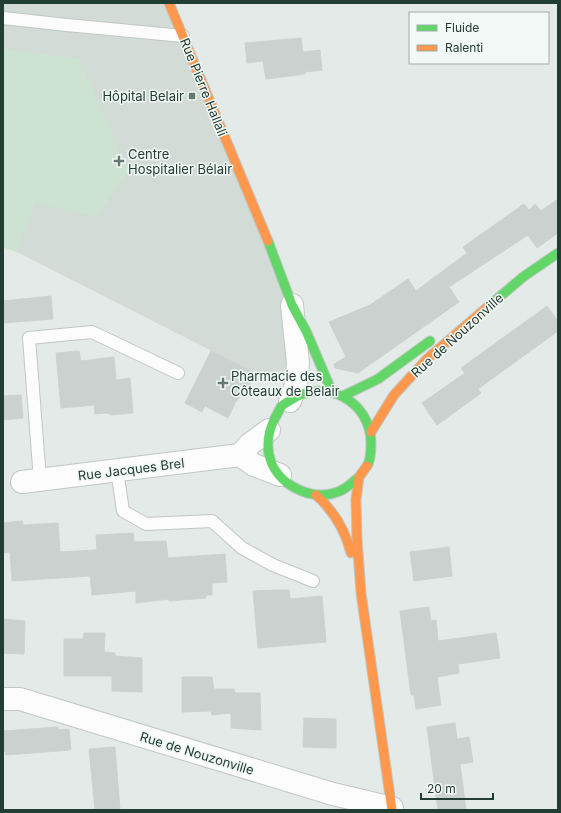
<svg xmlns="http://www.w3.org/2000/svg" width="561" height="813" font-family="Inter,sans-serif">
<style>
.built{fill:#d2dbd6}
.green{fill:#cde3d2}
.building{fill:#cbd1ce;stroke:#cdd2d0}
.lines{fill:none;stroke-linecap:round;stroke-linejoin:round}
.lane-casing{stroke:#c1c7c4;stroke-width:14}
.street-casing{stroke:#c1c7c4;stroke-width:24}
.fast-casing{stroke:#c0c7c4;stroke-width:11}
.slow-casing{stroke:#c0c7c4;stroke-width:11}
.lane{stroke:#fbfcfb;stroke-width:12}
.street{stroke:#fbfcfb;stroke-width:22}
.fast{stroke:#63d668;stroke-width:9}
.slow{stroke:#ff974d;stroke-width:9}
.poi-dot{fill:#667a72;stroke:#f2f8f5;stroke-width:1.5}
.labels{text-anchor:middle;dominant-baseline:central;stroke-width:3;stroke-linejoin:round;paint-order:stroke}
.street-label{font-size:13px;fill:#223d33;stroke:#f2f8f5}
.poi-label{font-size:13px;fill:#223d33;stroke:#f2f8f5;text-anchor:start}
</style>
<rect width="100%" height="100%" fill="#e4eae7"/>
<!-- built -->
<path class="built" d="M 3,3 L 169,3 L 271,247 L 298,363 L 272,378 L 257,374 L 17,252 L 3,247 Z"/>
<!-- green -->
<path class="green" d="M 3,49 L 79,58 L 129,171 L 96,217 L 35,203 L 17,252 L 3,247 Z"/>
<!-- building -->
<path class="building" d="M 301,38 L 303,52 L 320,50 L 322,70 L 305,72 L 305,74 L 266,79 L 263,61 L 247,63 L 245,43 Z
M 558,199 L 558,233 L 537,248 L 528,235 L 449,287 L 459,302 L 358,373 L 335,368 L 334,364 L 346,357 L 329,322 L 370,305 L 408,279 L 416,291 L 467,253 L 463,247 L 524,204 L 529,210 L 535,204 L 541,211 Z
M 51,296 L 53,319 L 3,323 L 3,301 Z
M 547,306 L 558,321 L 558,331 L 478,389 L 481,393 L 437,425 L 422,403 L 465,373 L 461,368 Z
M 79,351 L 81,361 L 114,357 L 116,380 L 130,378 L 133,413 L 110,415 L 110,413 L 95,414 L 94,405 L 61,408 L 56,353 Z
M 211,351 L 257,374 L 235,403 L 228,418 L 205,406 L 202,412 L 185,403 Z
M 21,395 L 23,418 L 3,420 L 3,396 Z
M 22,521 L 23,525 L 58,523 L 60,552 L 97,550 L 96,535 L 133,533 L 134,542 L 166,541 L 168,558 L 225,554 L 227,582 L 212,583 L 212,595 L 206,595 L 206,598 L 169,601 L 169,599 L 136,603 L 136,591 L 92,595 L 90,576 L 12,581 L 10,552 L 3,553 L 3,523 Z
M 449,547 L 452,576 L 414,581 L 410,552 Z
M 276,590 L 289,590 L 290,599 L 322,596 L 326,642 L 258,648 L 253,591 Z
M 429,607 L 431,621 L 436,620 L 438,641 L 496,633 L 500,658 L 458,664 L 459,673 L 437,677 L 441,705 L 416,709 L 414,695 L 411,695 L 400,611 Z
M 3,619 L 25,621 L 24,654 L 3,653 Z
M 84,633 L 105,633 L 104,652 L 115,653 L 115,656 L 142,658 L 142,692 L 112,691 L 112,676 L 64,676 L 64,639 L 83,639 Z
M 182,677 L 212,677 L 214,689 L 234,689 L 235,693 L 260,693 L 261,730 L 231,728 L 231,713 L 212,715 L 211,711 L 182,712 Z
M 304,718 L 336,719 L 336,748 L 303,747 Z
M 455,723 L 457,739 L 469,737 L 473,762 L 460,764 L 466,810 L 438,810 L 427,727 Z
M 58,727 L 58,730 L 69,729 L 71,750 L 6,755 L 5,751 L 3,751 L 3,731 Z
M 115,747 L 120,810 L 95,810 L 89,749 Z"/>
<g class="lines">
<defs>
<path id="lane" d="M 3,18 L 67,25 L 183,36
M 117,470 L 123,511 L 146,524 L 212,521 L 242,548 L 273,565 L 313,581
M 40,480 L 29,338 L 92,332 L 178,373"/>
<path id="street" d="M 290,401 L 296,385 L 298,363 L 292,305
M 269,430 L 250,444 L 240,455 L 254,465 L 280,475
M 22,482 L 240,455
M 3,699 L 20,699 L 333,794 L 392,808"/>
<path id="fast" d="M 268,241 L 292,305 L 306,331 L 332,392
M 490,305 L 523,277 L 558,253
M 343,396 L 378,379 L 430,341
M 359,477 C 354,481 348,487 342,490 C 316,503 282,488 271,462 C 265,446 268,432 275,418 C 277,415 279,410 281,407 C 283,404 288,402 291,400 C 325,377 371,401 371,443 C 371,450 371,460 367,466"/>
<path id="slow" d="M 169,3 L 268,241
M 371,432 L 394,395 L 427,359 L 490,305
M 367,466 L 359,477 L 356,499 L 357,539 L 361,593 L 392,810
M 316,495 C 334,511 345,529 351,553"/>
</defs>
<!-- lane casing -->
<use href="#lane" class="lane-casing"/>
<!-- street casing -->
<use href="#street" class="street-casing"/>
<!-- fast casing -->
<use href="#fast" class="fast-casing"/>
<!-- slow casing -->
<use href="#slow" class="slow-casing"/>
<!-- lane -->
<use href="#lane" class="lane"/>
<!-- street -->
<use href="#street" class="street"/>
<!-- fast -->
<use href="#fast" class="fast"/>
<!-- slow -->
<use href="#slow" class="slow"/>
</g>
<!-- markers -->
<g class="poi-dot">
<rect x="188" y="92" width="8" height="8" rx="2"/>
<path d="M117 155h4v4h4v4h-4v4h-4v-4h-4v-4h4z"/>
<path d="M221 377h4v4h4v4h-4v4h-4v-4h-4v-4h4z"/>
</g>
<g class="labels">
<!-- street labels -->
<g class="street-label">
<text transform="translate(204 87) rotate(68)">Rue Pierre Hallali</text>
<text transform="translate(457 335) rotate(-42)">Rue de Nouzonville</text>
<text transform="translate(131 469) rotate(-7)">Rue Jacques Brel</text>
<text transform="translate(197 753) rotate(17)">Rue de Nouzonville</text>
</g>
<!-- poi labels -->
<g class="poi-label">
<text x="184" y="96" text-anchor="end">Hôpital Belair</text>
<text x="128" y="154">Centre<tspan x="128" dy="15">Hospitalier Bélair</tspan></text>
<text x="231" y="376">Pharmacie des<tspan x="231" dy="15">Côteaux de Belair</tspan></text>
</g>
</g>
<!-- border -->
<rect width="561" height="813" fill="none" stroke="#223d33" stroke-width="8"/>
<!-- legend -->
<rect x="409" y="12" width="140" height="52" fill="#f2f8f5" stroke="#9fada7"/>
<rect x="417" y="25" width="20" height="6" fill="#63d668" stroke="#9fada7"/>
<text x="445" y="32" font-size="12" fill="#223d33">Fluide</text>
<rect x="417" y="45" width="20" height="6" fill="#ff974d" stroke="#9fada7"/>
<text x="445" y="52" font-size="12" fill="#223d33">Ralenti</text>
<!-- scale -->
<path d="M421 793v6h72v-6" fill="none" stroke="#223d33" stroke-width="2"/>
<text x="427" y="793" font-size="12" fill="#223d33" stroke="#f2f8f5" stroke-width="3" paint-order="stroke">20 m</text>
</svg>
